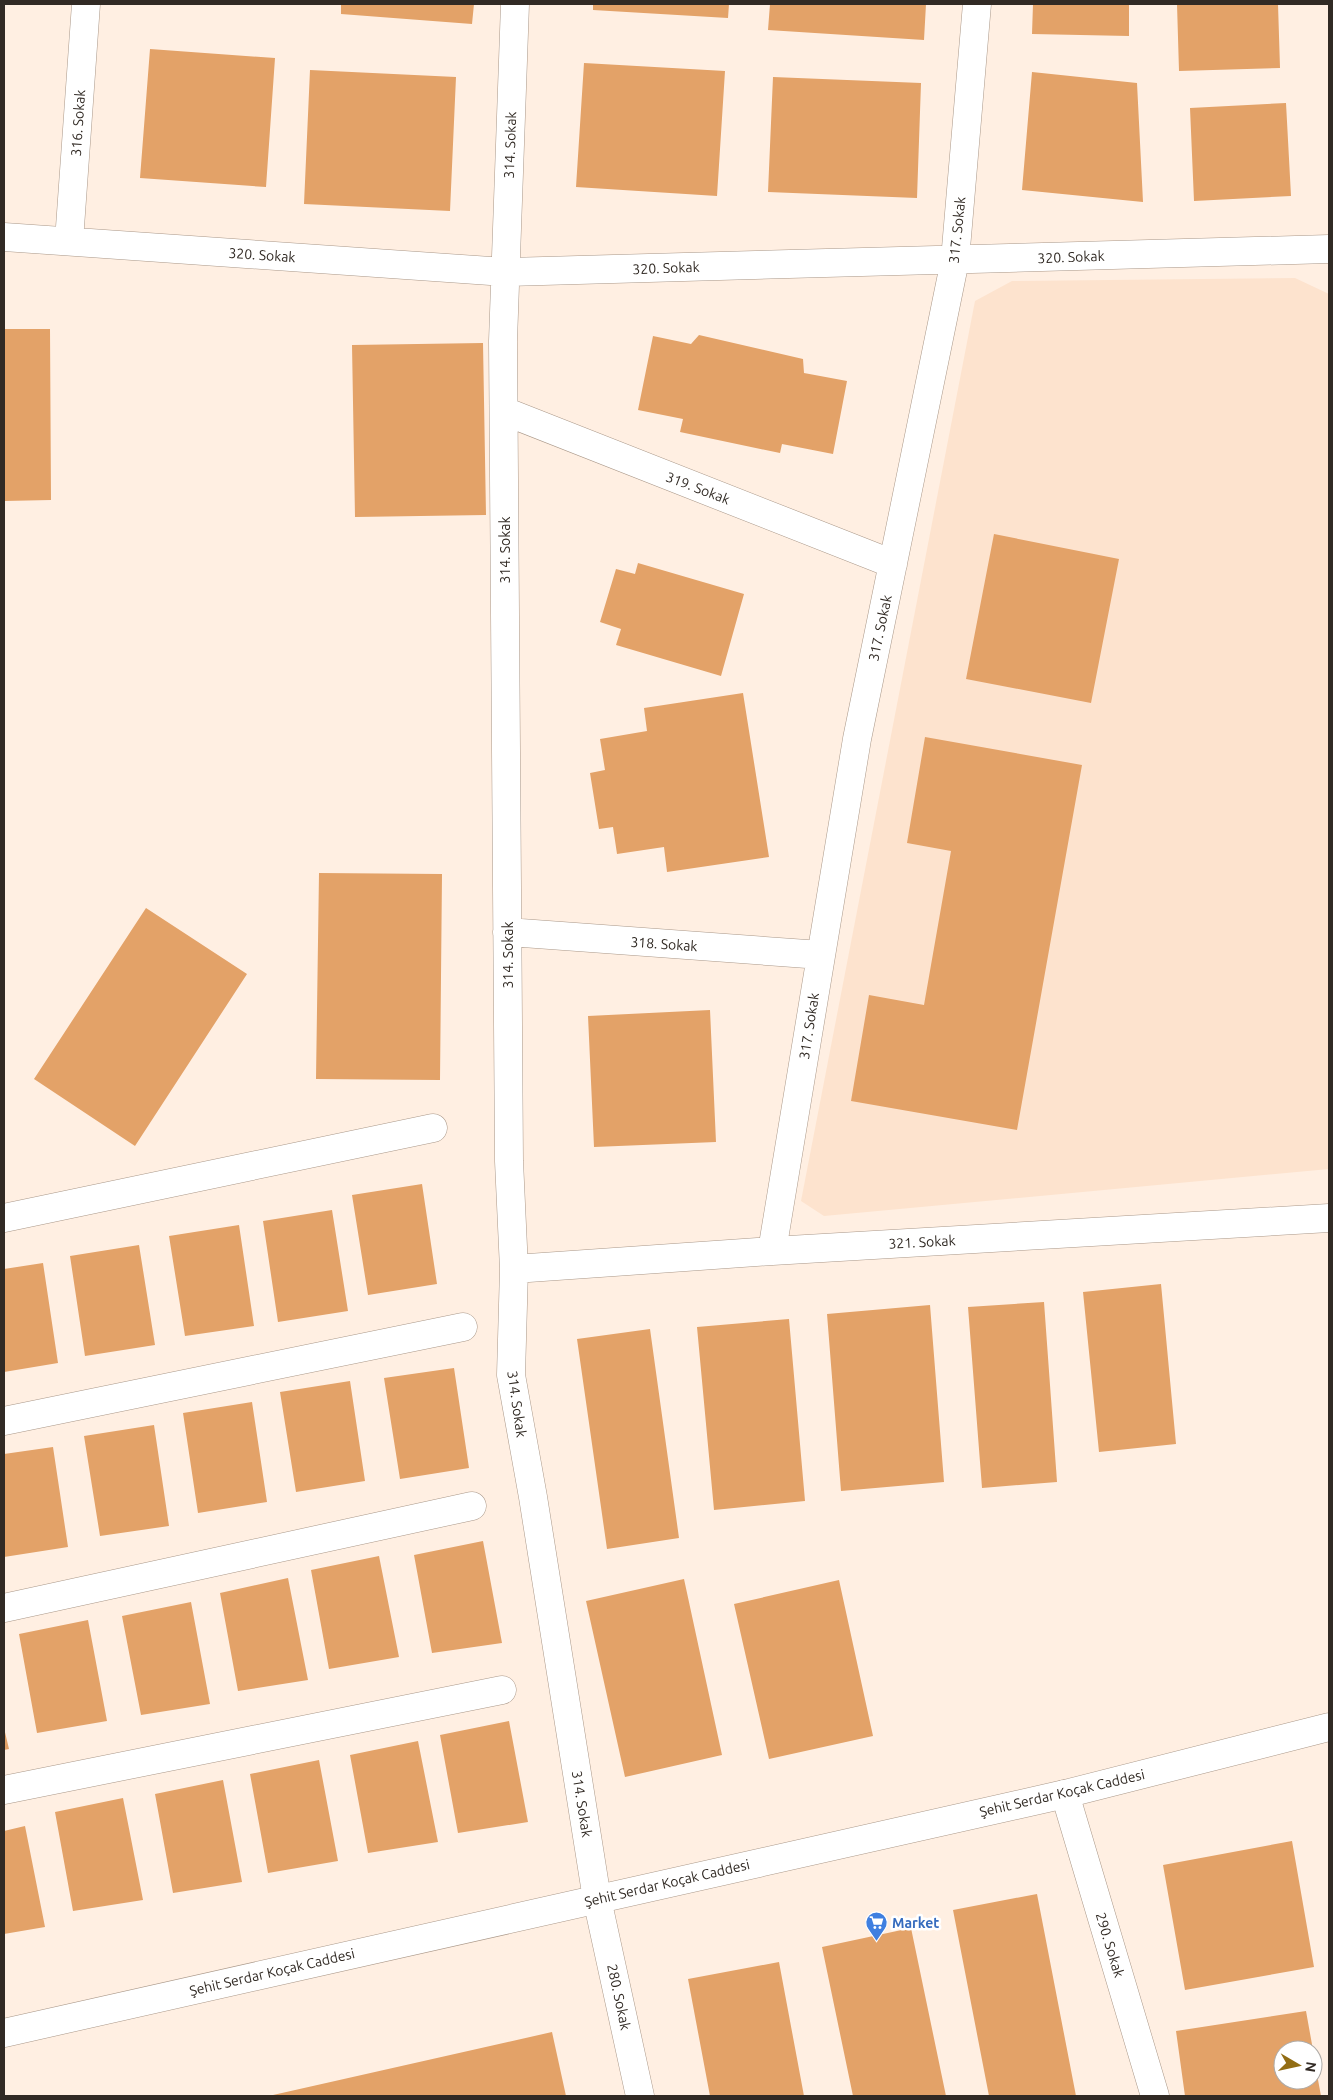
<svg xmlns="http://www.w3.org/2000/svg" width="1333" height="2100" font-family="Ubuntu,sans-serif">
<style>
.built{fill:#fde3ce}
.building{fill:#e3a268}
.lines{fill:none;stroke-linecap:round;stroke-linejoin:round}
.street-casing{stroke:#aa9889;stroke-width:29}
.secondary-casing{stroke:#aa9889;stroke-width:29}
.street{stroke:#fff;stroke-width:28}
.secondary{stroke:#fff;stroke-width:28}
.labels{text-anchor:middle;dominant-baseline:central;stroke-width:5;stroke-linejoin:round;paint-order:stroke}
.street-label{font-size:14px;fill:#312a24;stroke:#fff}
.shop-label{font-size:14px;font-weight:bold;fill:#366cbe;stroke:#fff;text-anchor:start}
</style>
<rect width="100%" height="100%" fill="#ffefe2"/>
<!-- built -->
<path class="built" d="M 1295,278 L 1329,294 L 1329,1169 L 824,1216 L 801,1201 L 975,301 L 1012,281 Z"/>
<!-- building -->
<path class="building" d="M 341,4 L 474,4 L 472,24 L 341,14 Z
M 593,4 L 729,4 L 728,18 L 593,10 Z
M 770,4 L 926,4 L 924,40 L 768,30 Z
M 1033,4 L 1129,4 L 1129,36 L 1032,34 Z
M 1177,4 L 1278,4 L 1280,68 L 1179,71 Z
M 150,49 L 275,58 L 266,187 L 140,178 Z
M 584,63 L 725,71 L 717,196 L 576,187 Z
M 310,70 L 456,77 L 450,211 L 304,204 Z
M 1032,72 L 1137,83 L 1143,202 L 1022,190 Z
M 773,77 L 921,83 L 917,198 L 768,192 Z
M 1286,103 L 1291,196 L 1194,201 L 1190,108 Z
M 4,329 L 50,329 L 51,500 L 4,501 Z
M 699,335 L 803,359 L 804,373 L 847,381 L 833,454 L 782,444 L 780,453 L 680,432 L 683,419 L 638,410 L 653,336 L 691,344 Z
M 483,343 L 486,515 L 355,517 L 352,345 Z
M 994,534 L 1119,559 L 1091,703 L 966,679 Z
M 638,563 L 744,594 L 721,676 L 616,645 L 621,629 L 600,622 L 616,569 L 635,574 Z
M 743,693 L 769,857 L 667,872 L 664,847 L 617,854 L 613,827 L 599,829 L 590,773 L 605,770 L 600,739 L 647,731 L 644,708 Z
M 925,737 L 1082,765 L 1017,1130 L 851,1101 L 869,995 L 924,1005 L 951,851 L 907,843 Z
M 319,873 L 442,874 L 440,1080 L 316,1079 Z
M 146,908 L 247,974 L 135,1146 L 34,1079 Z
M 710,1010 L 716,1142 L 594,1147 L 588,1016 Z
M 422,1184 L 437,1284 L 368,1295 L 352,1195 Z
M 332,1210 L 348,1311 L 278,1322 L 263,1221 Z
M 239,1225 L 254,1326 L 185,1336 L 169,1236 Z
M 139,1245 L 155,1345 L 85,1356 L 70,1256 Z
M 43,1263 L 58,1363 L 4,1372 L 4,1269 Z
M 1161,1284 L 1176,1444 L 1099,1452 L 1083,1292 Z
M 1044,1302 L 1057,1482 L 982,1488 L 968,1307 Z
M 930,1305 L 944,1482 L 841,1491 L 827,1314 Z
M 789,1319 L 805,1501 L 714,1510 L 697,1327 Z
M 650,1329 L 679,1538 L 607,1549 L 577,1339 Z
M 454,1368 L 469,1468 L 400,1479 L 384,1378 Z
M 350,1381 L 365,1481 L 296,1492 L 280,1392 Z
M 252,1402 L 267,1502 L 198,1513 L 183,1413 Z
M 154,1425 L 169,1526 L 100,1536 L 84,1436 Z
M 53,1447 L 68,1547 L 4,1557 L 4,1454 Z
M 483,1541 L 502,1643 L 432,1653 L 414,1555 Z
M 379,1556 L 399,1657 L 329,1669 L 311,1570 Z
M 288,1578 L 308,1680 L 238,1691 L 220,1593 Z
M 684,1579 L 722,1755 L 625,1777 L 586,1601 Z
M 839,1580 L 873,1736 L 769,1759 L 734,1604 Z
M 191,1602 L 210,1704 L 141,1715 L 122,1616 Z
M 88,1620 L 107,1721 L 37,1733 L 19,1634 Z
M 509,1721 L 528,1822 L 458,1833 L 440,1735 Z
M 4,1728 L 9,1749 L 4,1750 Z
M 418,1741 L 438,1842 L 368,1853 L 350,1755 Z
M 319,1760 L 338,1861 L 268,1873 L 250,1774 Z
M 223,1780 L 242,1882 L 173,1893 L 155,1794 Z
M 123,1798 L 143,1900 L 73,1911 L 55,1812 Z
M 25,1826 L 45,1927 L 4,1934 L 4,1831 Z
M 1292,1841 L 1314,1967 L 1185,1990 L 1163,1865 Z
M 1037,1894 L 1076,2096 L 989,2096 L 953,1910 Z
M 911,1928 L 946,2096 L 853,2096 L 822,1947 Z
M 779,1962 L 804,2096 L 710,2096 L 688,1979 Z
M 1306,2011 L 1313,2050 L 1283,2050 L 1283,2080 L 1313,2080 L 1314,2058 L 1321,2096 L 1185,2096 L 1176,2031 Z
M 552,2032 L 566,2096 L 273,2096 L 273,2095 Z"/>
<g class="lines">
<defs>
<path id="street" d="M 515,4 L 503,341 L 509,1161 L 514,1269 L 511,1375 L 533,1497 L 597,1899 L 640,2096
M 4,237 L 505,272 L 1329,249
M 69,241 L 86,4
M 504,411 L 893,564
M 507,932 L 821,955
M 4,1218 L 433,1128
M 772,1251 L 857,739 L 955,260 L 977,4
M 514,1269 L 772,1251 L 1329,1218
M 4,1421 L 463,1327
M 4,1608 L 472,1506
M 4,1790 L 502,1690
M 1065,1794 L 1155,2096"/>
<path id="secondary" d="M 4,2033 L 1065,1794 L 1329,1727"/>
</defs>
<!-- street casing -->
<use href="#street" class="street-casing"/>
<!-- secondary casing -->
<use href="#secondary" class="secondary-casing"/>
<!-- street -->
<use href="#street" class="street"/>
<!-- secondary -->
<use href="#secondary" class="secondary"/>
</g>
<!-- icons -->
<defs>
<symbol id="supermarket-pin" viewBox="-11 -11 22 30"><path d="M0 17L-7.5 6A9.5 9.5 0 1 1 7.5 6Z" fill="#3f7fe0" stroke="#fff"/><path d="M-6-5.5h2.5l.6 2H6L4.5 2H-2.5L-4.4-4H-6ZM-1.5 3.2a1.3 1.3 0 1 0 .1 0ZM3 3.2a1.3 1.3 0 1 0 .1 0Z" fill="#fff"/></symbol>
</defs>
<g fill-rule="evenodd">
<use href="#supermarket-pin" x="864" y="1910" width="25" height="34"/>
</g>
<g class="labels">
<!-- street labels -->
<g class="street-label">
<text transform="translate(78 123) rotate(-86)">316. Sokak</text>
<text transform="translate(510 145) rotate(-88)">314. Sokak</text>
<text transform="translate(957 230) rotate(-84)">317. Sokak</text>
<text transform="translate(262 255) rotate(4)">320. Sokak</text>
<text transform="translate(1071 257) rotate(-2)">320. Sokak</text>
<text transform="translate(666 268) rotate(-2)">320. Sokak</text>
<text transform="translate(698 488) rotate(21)">319. Sokak</text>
<text transform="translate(505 550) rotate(-90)">314. Sokak</text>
<text transform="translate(880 628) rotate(-78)">317. Sokak</text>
<text transform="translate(664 944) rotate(4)">318. Sokak</text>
<text transform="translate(508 955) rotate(-90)">314. Sokak</text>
<text transform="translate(809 1026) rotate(-81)">317. Sokak</text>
<text transform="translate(922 1242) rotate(-3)">321. Sokak</text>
<text transform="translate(517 1404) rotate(82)">314. Sokak</text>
<text transform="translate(1062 1793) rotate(-13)">Şehit Serdar Koçak Caddesi</text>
<text transform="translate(582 1804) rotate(81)">314. Sokak</text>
<text transform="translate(667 1883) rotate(-13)">Şehit Serdar Koçak Caddesi</text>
<text transform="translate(1110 1945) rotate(73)">290. Sokak</text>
<text transform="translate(272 1972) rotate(-13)">Şehit Serdar Koçak Caddesi</text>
<text transform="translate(619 1997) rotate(78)">280. Sokak</text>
</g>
<!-- shop labels -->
<g class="shop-label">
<text x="892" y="1923">Market</text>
</g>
</g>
<!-- border -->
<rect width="1333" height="2100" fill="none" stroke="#312a24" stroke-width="10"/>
<!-- north arrow -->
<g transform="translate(1298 2065) rotate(99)"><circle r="24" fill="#ffffff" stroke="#adaaa7"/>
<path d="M0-4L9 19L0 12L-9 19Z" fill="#926d14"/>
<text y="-8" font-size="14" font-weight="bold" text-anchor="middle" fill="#312a24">N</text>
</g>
</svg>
